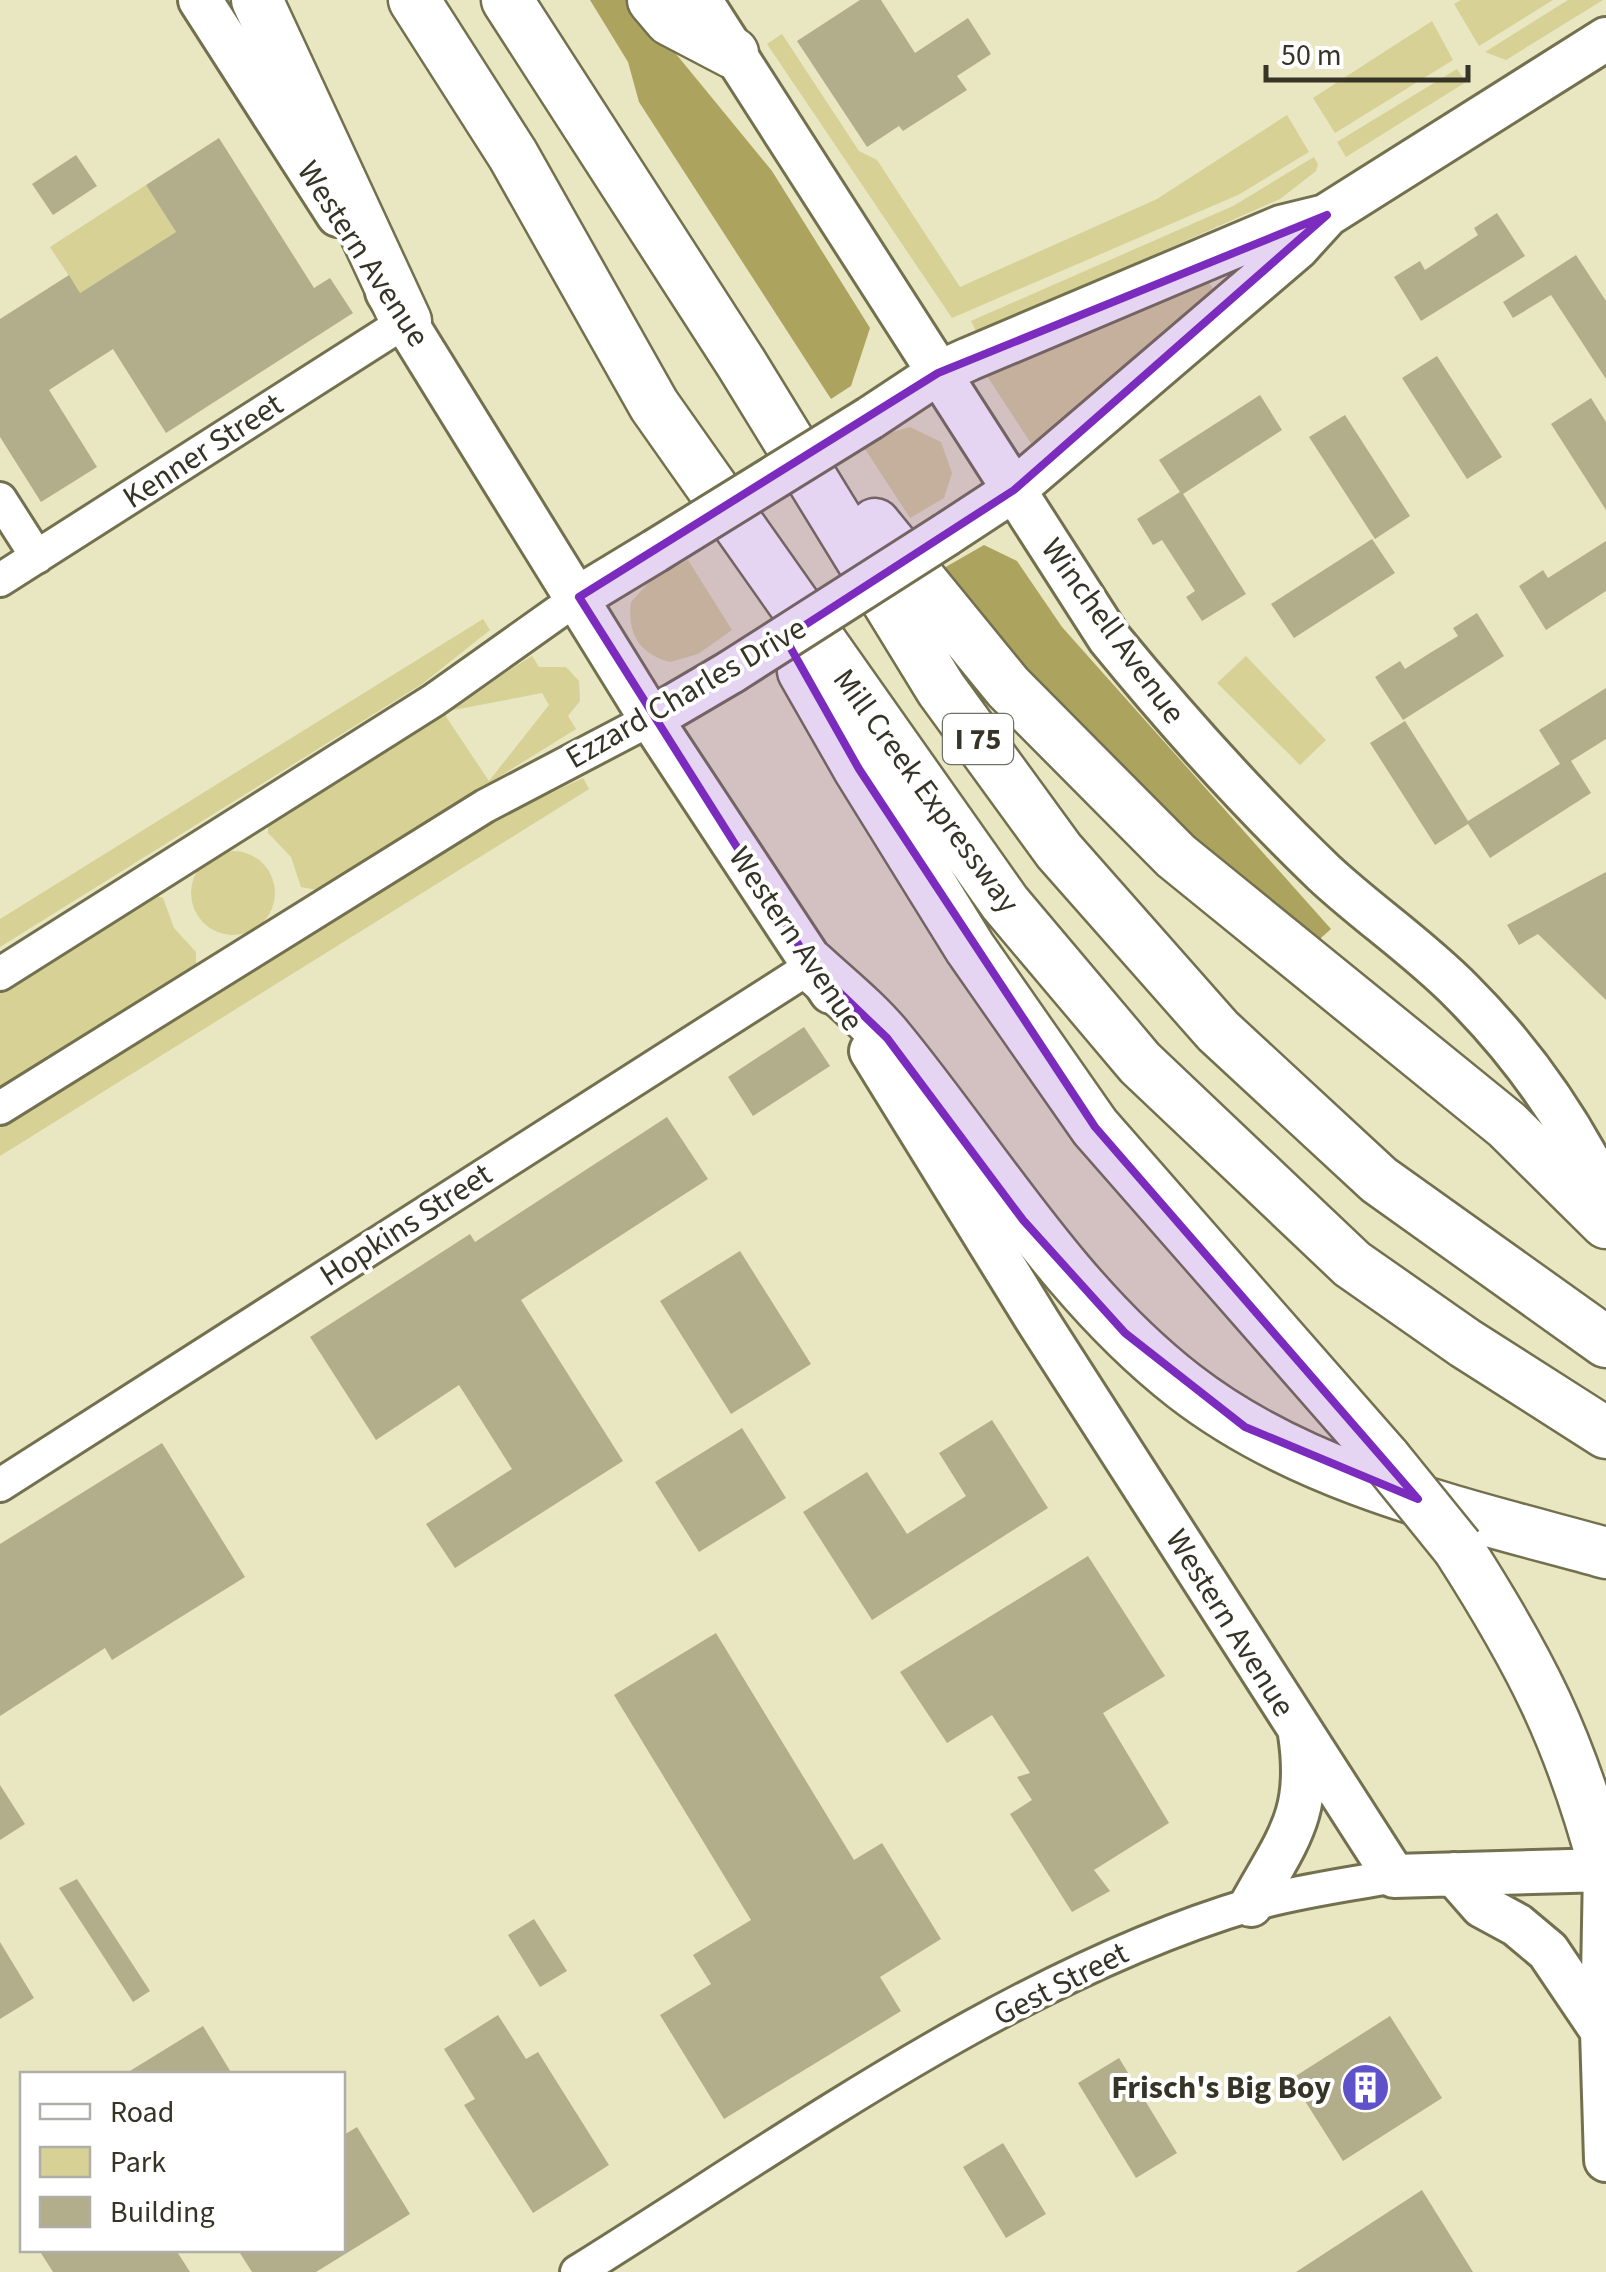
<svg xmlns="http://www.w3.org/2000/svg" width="1606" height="2272" font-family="'Source Sans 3',sans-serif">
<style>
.green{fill:#d7d195;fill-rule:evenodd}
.forest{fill:#aca45e}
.building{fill:#b2ae8c}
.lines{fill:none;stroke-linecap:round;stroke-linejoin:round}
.minor-casing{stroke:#73704f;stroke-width:38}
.major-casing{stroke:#73704f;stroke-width:48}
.highway-casing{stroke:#73704f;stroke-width:55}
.minor{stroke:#fff;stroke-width:32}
.major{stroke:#fff;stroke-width:42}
.highway{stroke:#fff;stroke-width:50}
.major-bridge-casing{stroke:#73704f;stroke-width:48;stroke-linecap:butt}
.highway-bridge-casing{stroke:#73704f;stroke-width:55;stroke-linecap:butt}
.major-bridge{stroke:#fff;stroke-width:42}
.highway-bridge{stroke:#fff;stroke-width:50}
.marked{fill:#7b2cbf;fill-opacity:0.2;stroke:#7b2cbf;stroke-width:8;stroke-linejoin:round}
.labels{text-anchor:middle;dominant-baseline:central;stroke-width:8;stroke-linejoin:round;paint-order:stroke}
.shield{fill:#fff;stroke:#727167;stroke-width:2.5}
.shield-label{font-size:30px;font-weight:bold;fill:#363426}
.street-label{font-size:32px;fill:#363426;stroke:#fff}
.poi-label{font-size:32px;font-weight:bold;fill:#363426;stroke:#fff;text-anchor:end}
</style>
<rect width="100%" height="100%" fill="#e9e6c2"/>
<!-- green -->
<path class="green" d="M 1461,0 L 1553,0 L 1479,46 L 1454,4 Z
M 1568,0 L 1603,0 L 1506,60 L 1485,52 Z
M 1432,21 L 1453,60 L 1335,133 L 1313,98 Z
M 782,34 L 859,151 L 877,160 L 960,287 L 1157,199 L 1287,115 L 1309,152 L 1238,195 L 952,318 L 767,44 Z
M 1457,69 L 1466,82 L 1346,157 L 1337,142 Z
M 1314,157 L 1318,164 L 1316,171 L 1280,199 L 977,333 L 971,321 L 1233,206 Z
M 146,185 L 176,232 L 80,293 L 50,247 Z
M 1206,277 L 1213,289 L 1032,445 L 985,373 Z
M 910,427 L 941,442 L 952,473 L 944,498 L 910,518 L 865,449 L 881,435 Z
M 688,560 L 732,630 L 698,654 L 670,662 C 639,654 627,633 631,602 L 651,580 Z
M 483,619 L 490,630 L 422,684 L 0,947 L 0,919 Z
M 532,656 L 539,667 L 566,667 L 579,681 L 580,701 L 568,716 L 576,729 L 317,890 L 301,887 L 291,857 L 268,833 L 268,821 ZM 542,693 L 549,705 L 489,781 L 443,712 Z
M 1246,656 L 1326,740 L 1300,765 L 1217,683 Z
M 583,778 L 589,789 L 0,1156 L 0,1128 L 504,815 Z
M191 893a42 42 0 1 1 84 0a42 42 0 1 1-84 0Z
M 152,894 L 163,898 L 174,928 L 196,952 L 196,965 L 0,1087 L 0,987 Z"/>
<!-- forest -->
<path class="forest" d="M 590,0 L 631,0 L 649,21 L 772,171 L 870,328 L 851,386 L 831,399 L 639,102 L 628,62 Z
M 984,545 L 1017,561 L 1062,627 L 1331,929 L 1312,946 L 1069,726 L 937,572 Z"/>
<!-- building -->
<path class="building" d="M 860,0 L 881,0 L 915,53 L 968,18 L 991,54 L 957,76 L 967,90 L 903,131 L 899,126 L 867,147 L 797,41 Z
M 219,138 L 314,288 L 330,278 L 353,313 L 166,433 L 113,349 L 49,390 L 97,467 L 41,502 L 0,437 L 0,319 L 69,275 L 80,293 L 176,232 L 146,185 Z
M 76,155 L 97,186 L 53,215 L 32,184 Z
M 1497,213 L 1525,256 L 1421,321 L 1394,277 L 1420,261 L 1425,270 L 1478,235 L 1474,228 Z
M 1576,255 L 1606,301 L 1606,379 L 1551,295 L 1513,318 L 1503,302 Z
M 1437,356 L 1502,457 L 1467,479 L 1402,378 Z
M 1260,395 L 1282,430 L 1183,494 L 1246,594 L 1202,621 L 1186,597 L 1195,591 L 1162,540 L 1153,545 L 1137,519 L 1180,492 L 1159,460 Z
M 1591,398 L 1606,422 L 1606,510 L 1551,424 Z
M 1345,415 L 1410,516 L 1375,539 L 1309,437 Z
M 1372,539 L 1395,573 L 1294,638 L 1271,604 Z
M 1606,541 L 1606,591 L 1546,630 L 1519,586 L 1543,570 L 1548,578 Z
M 1477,613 L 1504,656 L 1403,720 L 1375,677 L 1400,661 L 1405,669 L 1430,653 L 1458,636 L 1453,628 Z
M 1606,688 L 1606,739 L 1571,761 L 1591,793 L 1490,858 L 1468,824 L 1435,845 L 1370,743 L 1405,721 L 1468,821 L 1560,764 L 1539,730 Z
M 1606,872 L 1606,1000 L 1538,934 L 1519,945 L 1507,925 Z
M 804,1027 L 830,1066 L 753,1116 L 728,1077 Z
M 667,1117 L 708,1179 L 521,1300 L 623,1461 L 455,1568 L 426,1524 L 512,1469 L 459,1385 L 376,1440 L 310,1337 L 470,1234 L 475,1242 Z
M 740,1251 L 811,1364 L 731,1414 L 660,1301 Z
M 992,1420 L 1048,1508 L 872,1620 L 803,1512 L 867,1472 L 907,1534 L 966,1496 L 939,1453 Z
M 742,1428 L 786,1498 L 699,1552 L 655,1482 Z
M 162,1443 L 245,1577 L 112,1660 L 105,1648 L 0,1716 L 0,1544 Z
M 1088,1556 L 1165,1676 L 1103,1713 L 1169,1823 L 1094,1870 L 1110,1891 L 1072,1912 L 1010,1814 L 1032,1800 L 1017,1777 L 1030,1773 L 992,1715 L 947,1743 L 900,1672 Z
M 716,1633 L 854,1860 L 882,1843 L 941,1939 L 880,1977 L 901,2011 L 724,2119 L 660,2015 L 711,1984 L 693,1955 L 751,1920 L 614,1695 Z
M 0,1785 L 25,1824 L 0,1840 Z
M 77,1879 L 150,1991 L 133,2002 L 59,1888 Z
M 534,1919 L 567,1971 L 540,1987 L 508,1935 Z
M 0,1942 L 34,1998 L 0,2019 Z
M 498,2015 L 526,2059 L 538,2052 L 609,2165 L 533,2213 L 464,2105 L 475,2099 L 444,2049 Z
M 1390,2016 L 1442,2098 L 1343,2161 L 1291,2079 Z
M 203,2026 L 232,2074 L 125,2074 Z
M 1119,2058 L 1177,2153 L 1136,2178 L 1078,2083 Z
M 357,2127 L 410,2214 L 316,2272 L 252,2272 L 238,2250 L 342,2250 L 342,2136 Z
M 1003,2143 L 1046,2214 L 1006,2238 L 963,2167 Z
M 1422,2190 L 1473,2272 L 1296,2272 Z
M 39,2250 L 176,2250 L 190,2272 L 53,2272 Z"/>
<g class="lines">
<defs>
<path id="minor" d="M 0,499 L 37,557
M 0,580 L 406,321
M 0,974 L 434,700 L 579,597
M 0,1108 L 485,806 L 651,719
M 0,1485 L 812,966
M 577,2272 C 786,2142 1016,1974 1253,1904 C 1299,1891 1347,1885 1394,1876"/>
<path id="major" d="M 200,0 L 338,215
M 700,0 L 1109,638 C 1177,721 1247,799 1324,873 C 1368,914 1420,949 1462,992 C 1521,1051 1570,1121 1606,1195
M 387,292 L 651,719 L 831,992
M 870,418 L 938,373 L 969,359 L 1281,227 L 1326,216
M 947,534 L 1014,490 L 1297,248 L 1327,215 L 1606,39
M 579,597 L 655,551
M 651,719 L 731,672
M 871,1051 L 1039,1323 L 1394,1876 L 1606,1870
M 1605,1870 L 1602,2031 L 1606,2160
M 1454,1874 L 1482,1906 L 1517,1925 L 1548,1951 L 1602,2031
M 1251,1905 C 1288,1838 1312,1814 1300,1734"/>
<path id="highway" d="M 257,0 L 406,321
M 414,0 L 513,155 L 654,405 L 1005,903 L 1140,1063 L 1352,1264 L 1465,1343 L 1606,1433
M 507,0 L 741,363 L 941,689 L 1059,851 L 1218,1031 L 1379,1180 L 1606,1342
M 653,0 L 670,20 L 733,53
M 875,524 L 1008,687 L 1176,856 L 1507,1125 L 1606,1223
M 803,671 L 859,769 L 970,948 L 1095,1127 L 1386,1459
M 812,966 C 838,990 867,1013 889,1040 C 985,1157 1063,1292 1184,1386 C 1305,1480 1462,1513 1606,1553
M 1458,1548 C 1531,1662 1570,1738 1605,1870"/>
</defs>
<!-- minor casing -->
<use href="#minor" class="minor-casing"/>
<!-- major casing -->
<use href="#major" class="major-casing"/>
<!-- highway casing -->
<use href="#highway" class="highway-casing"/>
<!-- minor -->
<use href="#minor" class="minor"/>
<!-- major -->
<use href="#major" class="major"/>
<!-- highway -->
<use href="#highway" class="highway"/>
<defs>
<path id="major-bridge" d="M 655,551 L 870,418
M 731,672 L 947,534"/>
<path id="highway-bridge" d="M 1386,1459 L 1458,1548"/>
</defs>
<!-- major-bridge casing -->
<use href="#major-bridge" class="major-bridge-casing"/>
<!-- highway-bridge casing -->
<use href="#highway-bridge" class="highway-bridge-casing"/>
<!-- major-bridge -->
<use href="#major-bridge" class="major-bridge"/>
<!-- highway-bridge -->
<use href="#highway-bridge" class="highway-bridge"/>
</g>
<!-- marked area -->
<path class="marked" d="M 1327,215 L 1014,490 L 785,638 L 859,769 L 1095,1127 L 1418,1499 L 1245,1427 L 1125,1333 L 1023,1220 L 887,1038 L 812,966 L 579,597 L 938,373 Z"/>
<!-- icons -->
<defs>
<symbol id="building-disc" viewBox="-11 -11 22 22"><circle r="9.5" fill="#5e51c9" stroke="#fff"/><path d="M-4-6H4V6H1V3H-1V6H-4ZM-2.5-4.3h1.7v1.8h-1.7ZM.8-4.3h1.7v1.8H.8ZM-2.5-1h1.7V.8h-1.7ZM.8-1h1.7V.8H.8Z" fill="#fff"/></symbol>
</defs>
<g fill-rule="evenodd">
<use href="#building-disc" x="1338" y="2060" width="55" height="55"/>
</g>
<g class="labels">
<!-- shield labels -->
<rect class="shield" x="943" y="714" width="70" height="50" rx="8"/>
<g class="shield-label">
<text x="978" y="739">I 75</text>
</g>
<!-- street labels -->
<g class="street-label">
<text transform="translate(363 254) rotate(57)">Western Avenue</text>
<text transform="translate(203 451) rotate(-33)">Kenner Street</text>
<text transform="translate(1113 631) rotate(54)">Winchell Avenue</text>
<text transform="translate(686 693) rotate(-30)">Ezzard Charles Drive</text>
<text transform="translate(926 791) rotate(54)">Mill Creek Expressway</text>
<text transform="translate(796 939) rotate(56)">Western Avenue</text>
<text transform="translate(406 1225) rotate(-33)">Hopkins Street</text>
<text transform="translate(1230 1623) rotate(58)">Western Avenue</text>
<text transform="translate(1061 1984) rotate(-27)">Gest Street</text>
</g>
<!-- poi labels -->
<g class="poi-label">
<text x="1331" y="2088">Frisch's Big Boy</text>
</g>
</g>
<!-- legend -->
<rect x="20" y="2072" width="325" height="180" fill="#ffffff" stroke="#afaea8" stroke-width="2.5"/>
<rect x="40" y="2104" width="50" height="15" fill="#ffffff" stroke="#afaea8" stroke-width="2.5"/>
<text x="110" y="2122" font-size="30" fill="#363426">Road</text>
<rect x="40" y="2147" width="50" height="30" fill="#d7d195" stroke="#afaea8" stroke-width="2.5"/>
<text x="110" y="2172" font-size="30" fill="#363426">Park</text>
<rect x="40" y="2197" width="50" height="30" fill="#b2ae8c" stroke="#afaea8" stroke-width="2.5"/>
<text x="110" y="2222" font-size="30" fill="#363426">Building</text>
<!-- scale -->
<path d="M1266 65v15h202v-15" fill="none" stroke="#363426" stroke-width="5"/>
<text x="1281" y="65" font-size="30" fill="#363426" stroke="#ffffff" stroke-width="8" paint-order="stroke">50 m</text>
</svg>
